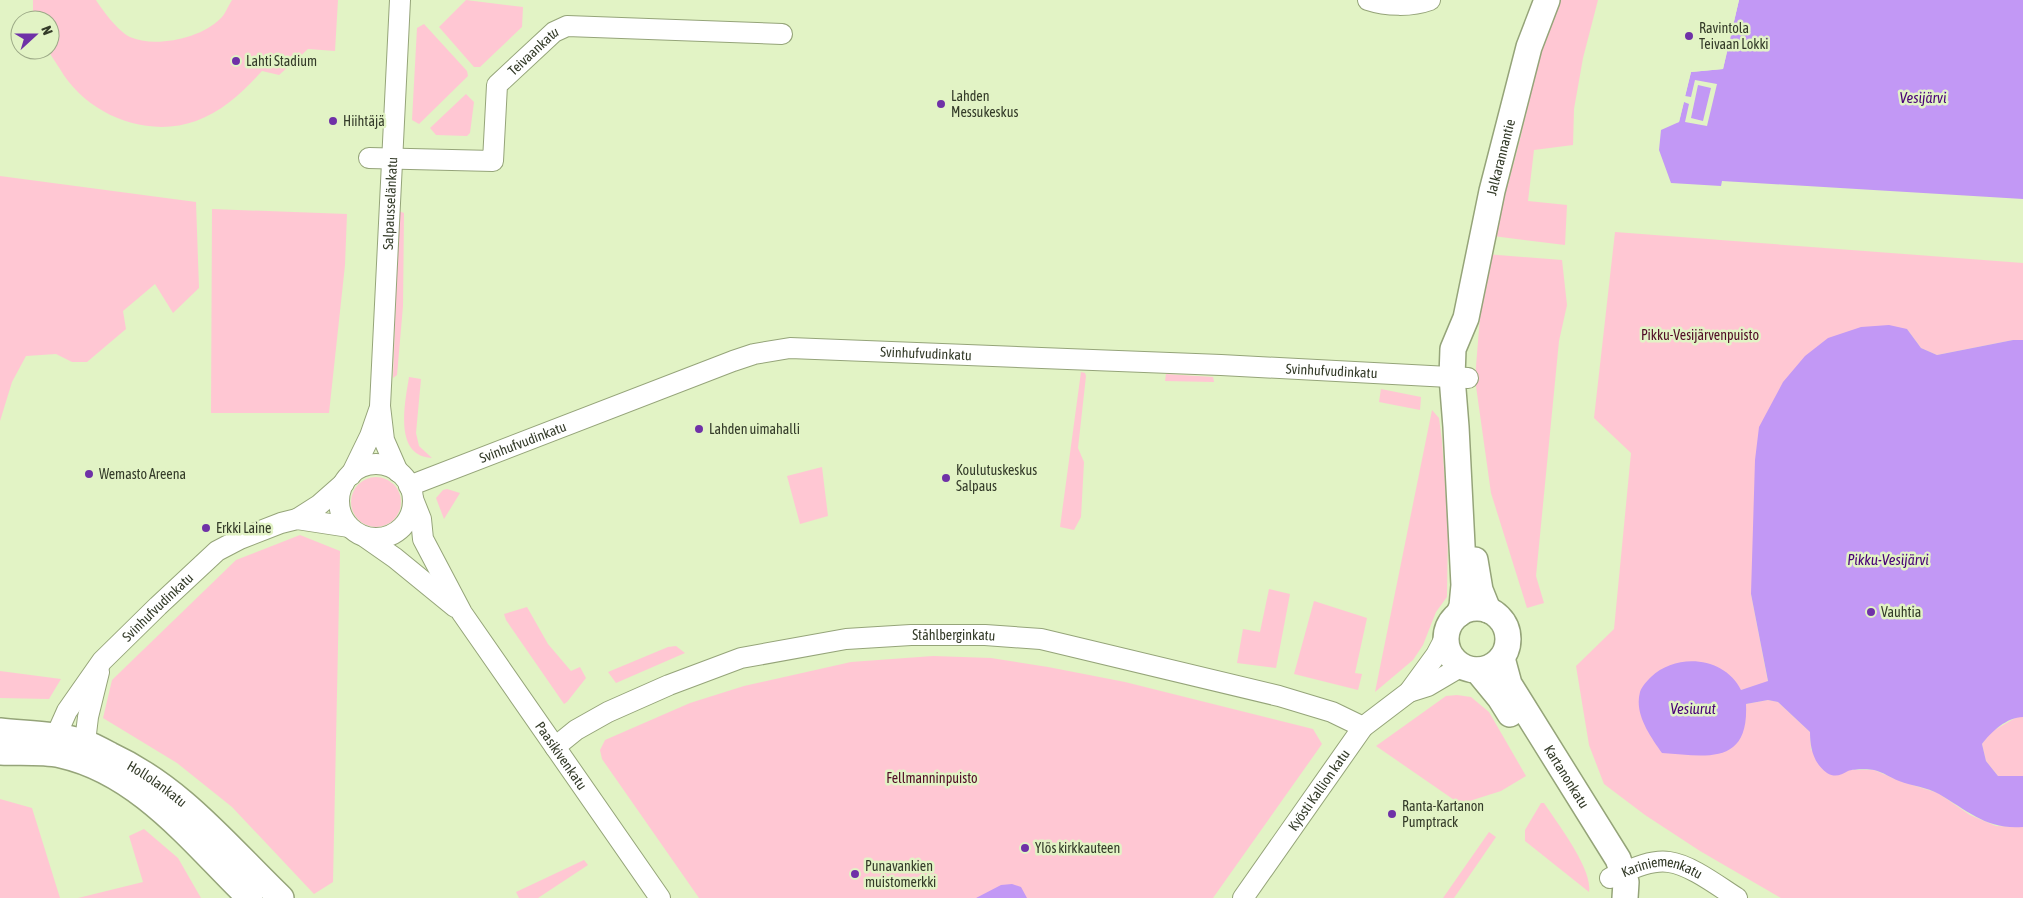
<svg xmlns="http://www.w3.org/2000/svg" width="2023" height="898" font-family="'Asap Condensed',sans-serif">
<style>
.green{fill:#ffc7d3}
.water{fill:#c298f5}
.pier{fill:#e2f3c5;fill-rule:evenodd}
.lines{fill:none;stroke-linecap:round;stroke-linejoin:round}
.minor-casing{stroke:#95a479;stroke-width:22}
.major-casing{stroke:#95a479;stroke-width:28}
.minor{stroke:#fff;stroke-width:20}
.major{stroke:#fff;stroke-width:25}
.poi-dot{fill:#6f31a7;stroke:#e2f3c5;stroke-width:2}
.labels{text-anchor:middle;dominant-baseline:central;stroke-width:5;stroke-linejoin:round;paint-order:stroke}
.poi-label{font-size:14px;fill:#343b29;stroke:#e2f3c5;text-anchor:start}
.street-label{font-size:14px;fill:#343b29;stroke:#e2f3c5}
.park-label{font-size:14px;fill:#510d26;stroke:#e2f3c5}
.water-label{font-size:15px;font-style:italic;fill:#480276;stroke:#e2f3c5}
</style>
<rect width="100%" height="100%" fill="#e2f3c5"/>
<!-- green -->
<path class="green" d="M 33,0 L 96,0 C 103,11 118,31 130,37 C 154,48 200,39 220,19 C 225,15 228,6 232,0 L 338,0 L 335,51 L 308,49 L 279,75 L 262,71 C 243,92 223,111 196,121 C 146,139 86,114 60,69 C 57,64 50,55 49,50 C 49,41 50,30 50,20 L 36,20 L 33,12 Z
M 466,0 L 523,7 L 522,27 L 480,67 L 474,67 L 439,27 Z
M 1559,0 L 1598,0 L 1583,58 L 1574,109 L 1573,145 L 1534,150 L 1528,201 L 1567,205 L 1565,245 L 1493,236 C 1504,197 1516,158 1525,118 C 1535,78 1542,38 1559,0 Z
M 424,24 L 467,71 L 468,76 L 419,124 L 412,120 L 417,28 Z
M 466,94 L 474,102 L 470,133 L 467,136 L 436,135 L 430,128 Z
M 0,176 L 196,202 L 199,288 L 173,313 L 155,284 L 123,311 L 126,329 L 87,362 L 72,362 L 56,354 L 26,356 L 12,382 L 0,421 Z
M 212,209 L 347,214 L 345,265 L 329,413 L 211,413 Z
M 399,211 L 404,213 L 403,306 L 397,375 L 393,378 Z
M 1615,232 L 2023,263 L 2023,340 L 2013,340 L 1937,355 L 1921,348 L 1907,329 L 1751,594 L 1768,682 L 1741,690 L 1746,704 L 1768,700 L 1778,702 L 1810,732 L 1811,750 L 1848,770 L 1874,770 L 1900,781 L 1938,793 L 1970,815 L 1996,826 L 2023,827 L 2023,898 L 1781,898 L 1700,851 L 1645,815 L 1604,784 L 1589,745 L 1576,666 L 1614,629 L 1631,453 L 1594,418 Z
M 1485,254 L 1562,260 L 1567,305 L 1559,341 L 1536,576 L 1544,603 L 1527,608 L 1491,493 L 1475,379 Z
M 1081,372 L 1085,373 L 1086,376 L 1078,448 L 1084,462 L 1081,517 L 1074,530 L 1060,527 Z
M 1166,374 L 1213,377 L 1214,382 L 1165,381 Z
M 409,377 L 421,379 L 416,433 L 419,446 L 432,458 C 393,456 405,403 409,377 Z
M 1381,389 L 1421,397 L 1420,410 L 1379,402 Z
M 1432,410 L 1439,418 L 1442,441 L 1448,527 L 1447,597 L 1436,612 L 1423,645 L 1413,660 L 1375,692 Z
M 822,467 L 828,516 L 800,524 L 787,476 Z
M351 502a25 25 0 1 1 50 0a25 25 0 1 1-50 0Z
M 447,489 L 460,493 L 444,519 L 436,498 L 443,490 Z
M 300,535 L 340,551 L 333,882 L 314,894 L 232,807 L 177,763 L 103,718 L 112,680 L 236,560 Z
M 1269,589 L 1290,594 L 1276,668 L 1237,663 L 1243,629 L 1260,632 Z
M 1314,601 L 1367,618 L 1355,673 L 1362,674 L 1358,690 L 1294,674 Z
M 527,607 L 548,644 L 571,671 L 580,667 L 586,678 L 567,702 L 564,704 L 506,620 L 504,614 Z
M 676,646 L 685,653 L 616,683 L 608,672 L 668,647 Z
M 933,656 L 991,658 L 1048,667 L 1125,682 L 1313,729 L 1322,744 L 1213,898 L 699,898 L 602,759 L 600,750 L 605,740 L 690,703 L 744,686 L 851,662 Z
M 0,671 L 61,679 L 49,699 L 0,698 Z
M 1457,695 L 1471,697 L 1489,712 L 1526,776 L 1501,791 L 1460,804 L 1376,746 L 1446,696 Z
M 2017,717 L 2023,717 L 2023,776 L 1998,776 L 1986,761 L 1982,744 L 1991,732 Z
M 0,799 L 32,808 L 60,898 L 0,898 Z
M 1541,803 L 1544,803 C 1557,823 1593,869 1589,892 L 1525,841 L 1525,830 Z
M 144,829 L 178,858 L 201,898 L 78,898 L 143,882 L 129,836 Z
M 1489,832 L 1496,837 L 1454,898 L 1443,898 Z
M 584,860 L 588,865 L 538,898 L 519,898 L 516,892 Z"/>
<!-- water -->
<path class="water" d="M 1739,0 L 2023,0 L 2023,199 L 1722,181 L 1721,186 L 1671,183 L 1659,150 L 1661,130 L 1679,122 L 1691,72 L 1723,69 Z
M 1889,325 L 1907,329 L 1921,348 L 1937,355 L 2013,340 L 2023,340 L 2023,717 C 2007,717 1991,732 1982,744 L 1986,761 L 1998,776 L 2023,776 L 2023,827 C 1987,830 1968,811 1939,794 C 1927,787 1912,786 1899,781 C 1891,778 1883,772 1874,770 C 1869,769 1853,769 1848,771 C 1841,775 1835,778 1827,773 C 1813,763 1810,747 1810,732 L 1778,702 L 1768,700 L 1746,704 C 1749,766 1706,756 1662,753 C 1650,736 1634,714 1640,692 C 1642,686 1647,681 1651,677 C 1677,652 1725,657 1741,690 L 1768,681 L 1751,594 L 1755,460 L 1759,427 L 1783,382 L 1805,356 L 1828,338 L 1861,327 Z
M 1012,884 L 1021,887 L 1027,898 L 976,898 L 1001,885 Z"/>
<!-- pier -->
<path class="pier" d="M 1736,0 L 1739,0 L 1723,69 L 1691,72 L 1685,96 L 1691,97 L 1695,80 L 1717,84 L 1707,126 L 1685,122 L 1689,104 L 1684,102 L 1679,122 L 1671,123 L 1677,120 L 1689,70 L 1721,67 ZM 1698,85 L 1711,88 L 1703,121 L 1691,118 Z"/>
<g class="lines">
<defs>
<g id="minor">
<path d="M 1368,0 C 1386,6 1411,7 1430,0"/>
<path id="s1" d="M 369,158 L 493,161 L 497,85 L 554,32 L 567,26 L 782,34"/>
<circle cx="376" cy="501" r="37"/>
<path id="s2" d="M 398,472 L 384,440 L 380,406 L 400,0"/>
<path d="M 351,475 L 370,436 L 379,410"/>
<path id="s3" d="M 409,486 L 733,361 L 754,354 L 790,348 L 1221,365 L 1468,378"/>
<path id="s4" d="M 413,499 L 421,519 L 423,539 L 462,613 L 660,898"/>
<path d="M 297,519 L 319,505 L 344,483"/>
<path d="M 365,537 L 395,558 L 455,607"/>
<path d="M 1409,692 L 1428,686 L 1462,666"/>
<path id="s5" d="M 555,747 L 576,730 L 608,712 L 669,685 L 741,658 L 846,639 L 911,635 L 985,635 L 1041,639 L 1279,696 L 1332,712 L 1363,727"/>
<path id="s6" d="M 50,749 L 67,711 L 102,661 L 158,606 L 217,551 L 240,539 L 281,523 L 297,519 L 349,527"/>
<path d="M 79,756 L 85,742 L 88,717 L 99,672"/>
<path id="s7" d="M 1610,878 C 1627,871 1650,859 1669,862 C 1691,865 1718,886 1737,898"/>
<path id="s8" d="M 1243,898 L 1363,727 L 1409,692 L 1436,655 L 1446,636"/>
</g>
<g id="major">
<path d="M 1475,560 L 1480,590 L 1488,610"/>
<circle cx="1477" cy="639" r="31"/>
<path id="s9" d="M 1459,614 L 1462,606 L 1464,585 L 1456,427 L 1452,377 L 1453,349 L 1466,318 L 1492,191 L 1529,47 L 1547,0"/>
<path id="s10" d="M 1502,658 L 1509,684 L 1618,859 L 1626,882 L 1625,898"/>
<path d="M 1477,670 L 1500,698 L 1510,714"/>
<path id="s11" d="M 0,731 C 28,734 56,734 83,742 C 92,745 101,750 110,755 C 181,788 226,845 281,898"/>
<path d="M 0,752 C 20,753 42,751 61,755 C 141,773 194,844 250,898"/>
</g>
</defs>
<!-- minor casing -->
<use href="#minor" class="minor-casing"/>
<!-- major casing -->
<use href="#major" class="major-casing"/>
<!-- minor -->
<use href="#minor" class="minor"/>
<!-- major -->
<use href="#major" class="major"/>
</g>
<!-- markers -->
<g class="poi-dot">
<circle cx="1689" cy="36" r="5"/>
<circle cx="236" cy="61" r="5"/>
<circle cx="941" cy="104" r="5"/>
<circle cx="333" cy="121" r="5"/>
<circle cx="699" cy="429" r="5"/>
<circle cx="89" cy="474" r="5"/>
<circle cx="946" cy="478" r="5"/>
<circle cx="206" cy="528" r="5"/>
<circle cx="1871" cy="612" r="5"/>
<circle cx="1392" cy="814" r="5"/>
<circle cx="1025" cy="848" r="5"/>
<circle cx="855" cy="874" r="5"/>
</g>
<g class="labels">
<!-- poi labels -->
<g class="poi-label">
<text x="1699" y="28">Ravintola<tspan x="1699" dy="16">Teivaan Lokki</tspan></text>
<text x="246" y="61">Lahti Stadium</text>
<text x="951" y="96">Lahden<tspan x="951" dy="16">Messukeskus</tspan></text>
<text x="343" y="121">Hiihtäjä</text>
<text x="709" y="429">Lahden uimahalli</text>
<text x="956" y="470">Koulutuskeskus<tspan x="956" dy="16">Salpaus</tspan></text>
<text x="99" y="474">Wemasto Areena</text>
<text x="216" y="528">Erkki Laine</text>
<text x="1881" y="612">Vauhtia</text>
<text x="1402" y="806">Ranta-Kartanon<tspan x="1402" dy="16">Pumptrack</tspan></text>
<text x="1035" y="848">Ylös kirkkauteen</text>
<text x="865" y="866">Punavankien<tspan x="865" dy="16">muistomerkki</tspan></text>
</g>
<!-- street labels -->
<g class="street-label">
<text stroke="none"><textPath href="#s1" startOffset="250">Teivaankatu</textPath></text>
<text stroke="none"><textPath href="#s9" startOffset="464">Jalkarannantie</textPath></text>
<text stroke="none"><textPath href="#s2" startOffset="272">Salpausselänkatu</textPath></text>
<text stroke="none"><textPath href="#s3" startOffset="542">Svinhufvudinkatu</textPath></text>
<text stroke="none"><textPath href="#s3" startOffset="948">Svinhufvudinkatu</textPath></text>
<text stroke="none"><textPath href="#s3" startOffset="122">Svinhufvudinkatu</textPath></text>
<text stroke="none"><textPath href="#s6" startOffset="180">Svinhufvudinkatu</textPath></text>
<text stroke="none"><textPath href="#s5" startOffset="422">Ståhlberginkatu</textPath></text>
<text stroke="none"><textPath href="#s4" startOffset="299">Paasikivenkatu</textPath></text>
<text stroke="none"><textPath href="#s10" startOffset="136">Kartanonkatu</textPath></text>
<text stroke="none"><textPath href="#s11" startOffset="169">Hollolankatu</textPath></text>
<text stroke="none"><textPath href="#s8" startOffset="132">Kyösti Kallion katu</textPath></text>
<text stroke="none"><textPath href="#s7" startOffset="55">Kariniemenkatu</textPath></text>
</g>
<!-- park labels -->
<g class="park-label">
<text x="1700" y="335">Pikku-Vesijärvenpuisto</text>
<text x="932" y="778">Fellmanninpuisto</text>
</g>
<!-- water labels -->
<g class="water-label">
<text x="1923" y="97">Vesijärvi</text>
<text x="1888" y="559">Pikku-Vesijärvi</text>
<text x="1693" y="708">Vesiurut</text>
</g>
</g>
<!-- north arrow -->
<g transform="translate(35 35) rotate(69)"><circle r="24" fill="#e2f3c5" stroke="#9ca987"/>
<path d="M0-4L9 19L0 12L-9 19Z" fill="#6f31a7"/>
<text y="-8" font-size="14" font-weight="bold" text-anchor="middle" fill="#343b29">N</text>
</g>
</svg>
